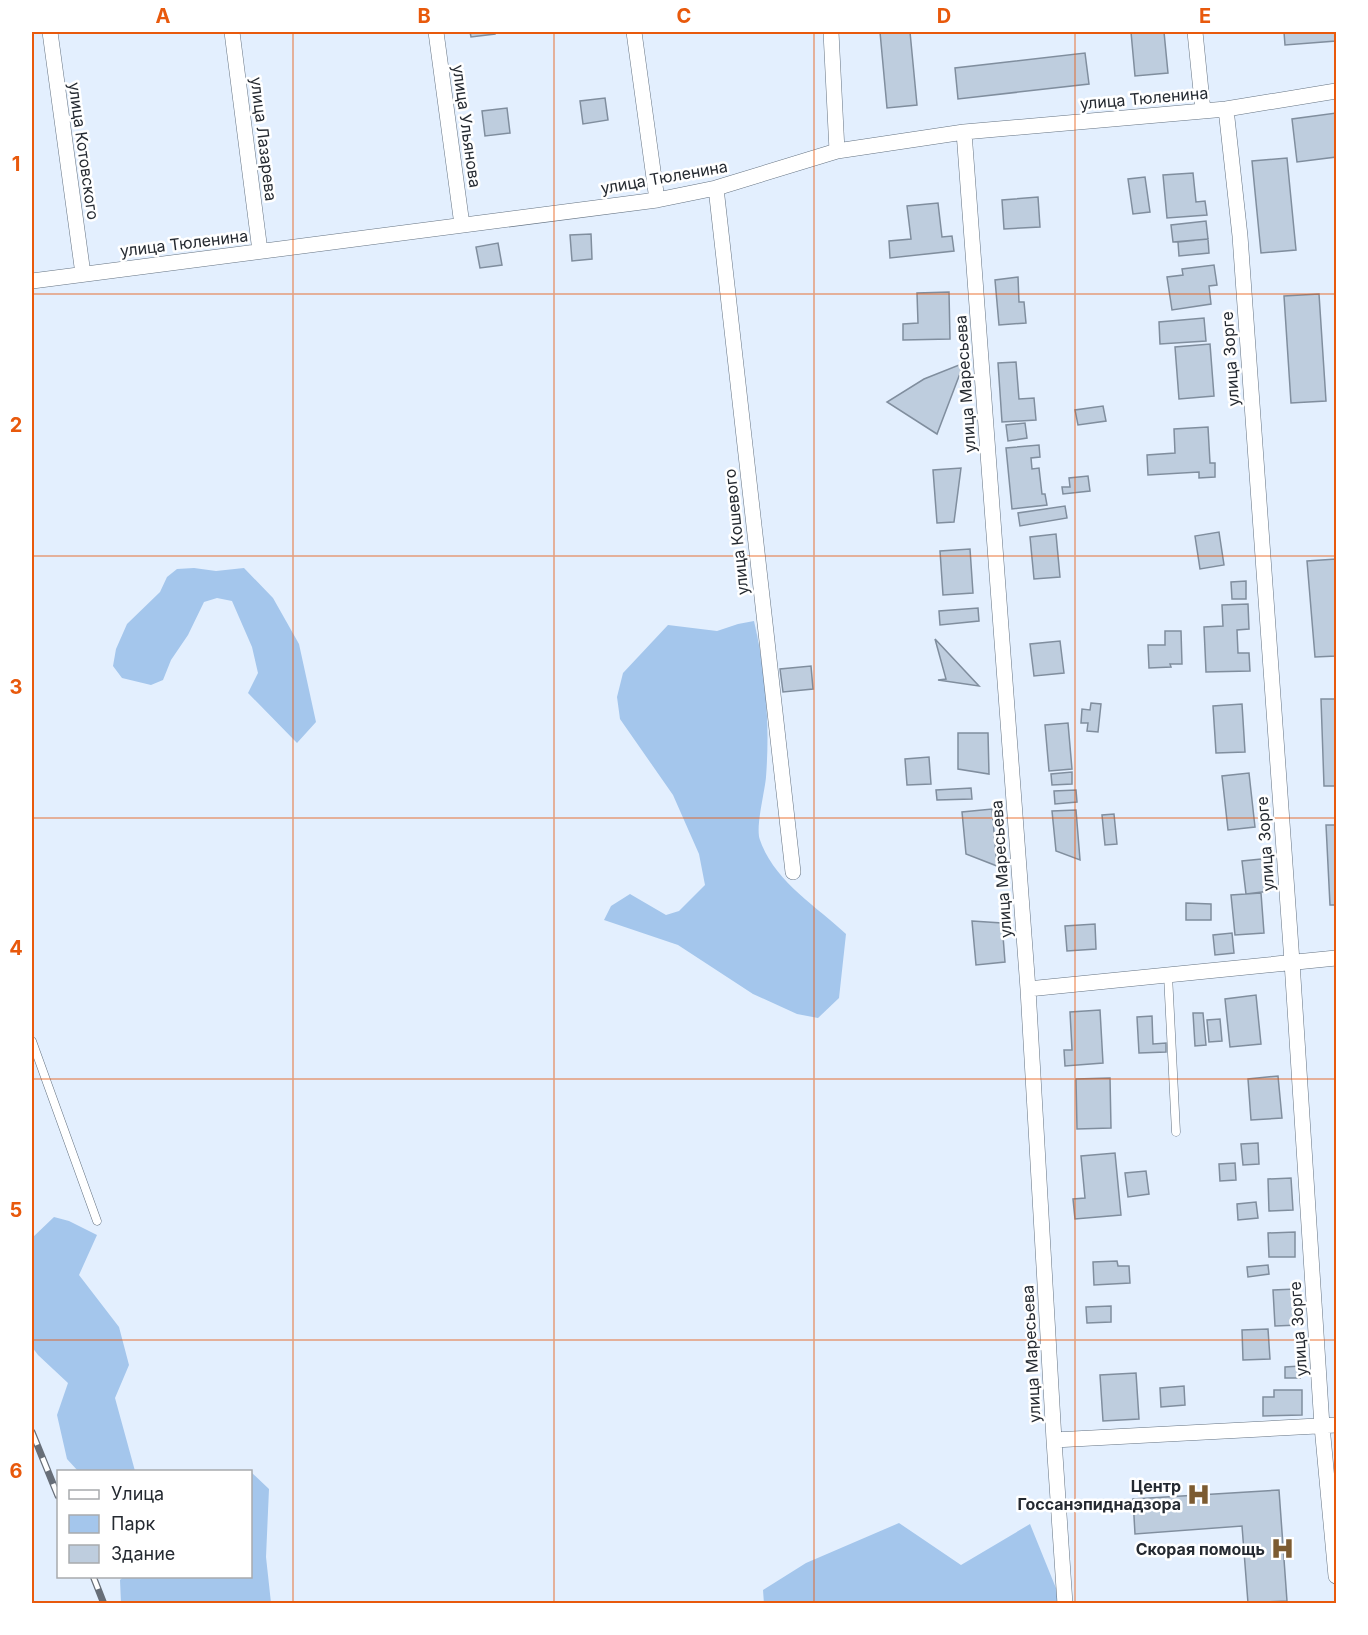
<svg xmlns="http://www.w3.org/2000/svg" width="1368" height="1635" font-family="Inter,sans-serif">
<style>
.green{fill:#a4c6ec}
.building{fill:#becdde;stroke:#808e9e;stroke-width:1.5}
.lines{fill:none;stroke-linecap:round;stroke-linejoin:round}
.service-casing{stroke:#657382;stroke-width:9}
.minor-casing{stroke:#657382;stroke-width:16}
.service{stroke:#fff;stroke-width:8}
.minor{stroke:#fff;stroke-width:15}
.rail-casing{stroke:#676e78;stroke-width:7}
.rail{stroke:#fff;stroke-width:4.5;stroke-dasharray:14;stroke-linecap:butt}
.grid{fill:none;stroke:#e8590c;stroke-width:1.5;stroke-opacity:0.55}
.labels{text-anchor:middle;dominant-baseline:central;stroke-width:5;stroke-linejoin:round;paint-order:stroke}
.street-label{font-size:16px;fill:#252a31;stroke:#fff}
.poi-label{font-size:16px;font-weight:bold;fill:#252a31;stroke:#fff;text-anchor:end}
.neatline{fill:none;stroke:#e8590c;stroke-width:2}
.grid-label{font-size:20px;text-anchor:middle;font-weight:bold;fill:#e8590c}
</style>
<rect width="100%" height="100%" fill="#e3effe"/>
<!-- green -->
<path class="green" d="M 194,568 L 216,571 L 244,568 L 273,598 L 299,644 L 316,722 L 297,743 L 248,693 L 258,673 L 252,647 L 232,601 L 217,598 L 204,602 L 188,635 L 171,660 L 163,680 L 151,685 L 122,678 L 113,666 L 116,649 L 127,624 L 160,592 L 167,577 L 177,569 Z
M 754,621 C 766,672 770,725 766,777 C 765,791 755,828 760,840 C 774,881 816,906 846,934 L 839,998 L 818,1018 L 797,1014 L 753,994 L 678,945 L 604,920 L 611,906 L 630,894 L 666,915 L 679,911 L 705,885 L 699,854 L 673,795 L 620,719 L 617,697 L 623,673 L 668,625 L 717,631 L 738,624 Z
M 54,1217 L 69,1221 L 97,1235 L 79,1275 L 119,1327 L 129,1365 L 115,1398 L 135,1471 L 78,1471 L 67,1459 L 57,1415 L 68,1383 L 38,1355 L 32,1347 L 32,1238 Z
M 251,1472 L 269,1489 L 266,1557 L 271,1603 L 121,1603 L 120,1580 L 123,1577 L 250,1576 Z
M 899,1523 L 961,1565 L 1030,1524 L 1062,1603 L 764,1604 L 763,1590 L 806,1563 Z"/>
<!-- building -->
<path class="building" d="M 470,32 L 495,32 L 495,34 L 471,37 Z
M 880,32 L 910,32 L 917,105 L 887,108 Z
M 1131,32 L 1164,32 L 1168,73 L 1135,76 Z
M 1284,32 L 1336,32 L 1336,41 L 1285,45 Z
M 1085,53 L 1089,84 L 958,99 L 955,68 Z
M 605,98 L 608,120 L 583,124 L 580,101 Z
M 507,108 L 510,133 L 485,136 L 482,111 Z
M 1336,113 L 1336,157 L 1297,162 L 1292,119 Z
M 1287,158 L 1296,250 L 1261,253 L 1252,161 Z
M 1193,173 L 1196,202 L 1205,201 L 1207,215 L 1167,218 L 1163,175 Z
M 1145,177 L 1150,212 L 1133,214 L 1128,179 Z
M 1038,197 L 1040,227 L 1004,229 L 1002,200 Z
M 938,203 L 942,237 L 952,236 L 954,251 L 890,258 L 889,241 L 911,239 L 907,206 Z
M 1206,221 L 1208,239 L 1173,242 L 1171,225 Z
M 591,234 L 592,259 L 572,261 L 570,235 Z
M 1208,239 L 1209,253 L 1179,256 L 1178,242 Z
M 498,243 L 502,265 L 480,268 L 476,247 Z
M 1214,265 L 1217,285 L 1209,286 L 1211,304 L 1172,310 L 1167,277 L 1183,275 L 1182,269 Z
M 1018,277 L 1019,302 L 1024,302 L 1026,323 L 999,325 L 995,280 Z
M 949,292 L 950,339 L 903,340 L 903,324 L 918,323 L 917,293 Z
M 1319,294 L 1326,401 L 1291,403 L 1284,296 Z
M 1204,318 L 1206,341 L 1160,344 L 1159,322 Z
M 1210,344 L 1214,396 L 1179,399 L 1175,347 Z
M 1016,362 L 1019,399 L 1034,398 L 1036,420 L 1002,422 L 998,363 Z
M 964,363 L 937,434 L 887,402 L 924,379 Z
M 1103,406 L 1106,421 L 1078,425 L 1075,410 Z
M 1025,423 L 1027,438 L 1008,441 L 1006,425 Z
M 1208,427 L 1210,463 L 1215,463 L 1215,477 L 1199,478 L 1199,472 L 1148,475 L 1147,455 L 1175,453 L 1174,429 Z
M 1039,445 L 1040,457 L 1031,458 L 1032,469 L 1039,468 L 1042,494 L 1045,494 L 1047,505 L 1012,509 L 1006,448 Z
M 961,468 L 954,522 L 937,523 L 933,470 Z
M 1088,476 L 1090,491 L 1063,494 L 1062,487 L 1070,487 L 1069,478 Z
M 1065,506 L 1067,518 L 1020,526 L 1018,513 Z
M 1219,532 L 1224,565 L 1200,569 L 1195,536 Z
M 1056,534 L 1060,577 L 1034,579 L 1030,537 Z
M 970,549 L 973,593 L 943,595 L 940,551 Z
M 1336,559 L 1336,656 L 1315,657 L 1307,561 Z
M 1246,581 L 1246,599 L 1232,599 L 1231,582 Z
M 1248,604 L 1249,629 L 1237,630 L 1238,653 L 1249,653 L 1250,671 L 1206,672 L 1204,627 L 1223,626 L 1222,605 Z
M 978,608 L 979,621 L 940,625 L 939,611 Z
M 1165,631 L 1181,631 L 1182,664 L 1170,664 L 1171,667 L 1149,668 L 1148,645 L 1165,645 Z
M 935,639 L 979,686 L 938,680 L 946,679 Z
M 1060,641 L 1064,673 L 1034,676 L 1030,644 Z
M 811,666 L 813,689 L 783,692 L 780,669 Z
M 1321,699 L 1336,699 L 1336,786 L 1324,786 Z
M 1091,703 L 1101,704 L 1098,732 L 1087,731 L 1088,723 L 1081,723 L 1082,709 L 1090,710 Z
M 1242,704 L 1245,752 L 1216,753 L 1213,706 Z
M 1068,723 L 1072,769 L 1049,771 L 1045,725 Z
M 958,733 L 988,733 L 989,774 L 958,769 Z
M 929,757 L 931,784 L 907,785 L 905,759 Z
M 1072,772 L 1072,784 L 1052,785 L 1051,774 Z
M 1249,773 L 1255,827 L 1228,830 L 1222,776 Z
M 971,788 L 972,799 L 937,800 L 936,790 Z
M 1076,790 L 1077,802 L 1055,804 L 1054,791 Z
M 992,809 L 997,866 L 966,854 L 962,812 Z
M 1076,810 L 1080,860 L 1056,851 L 1052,811 Z
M 1114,814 L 1117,844 L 1105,845 L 1102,815 Z
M 1326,825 L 1336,825 L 1336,905 L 1330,905 Z
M 1271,858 L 1273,877 L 1269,877 L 1270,891 L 1246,894 L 1242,861 Z
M 1261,893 L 1264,933 L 1235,935 L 1231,895 Z
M 1186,903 L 1211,904 L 1211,920 L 1186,920 Z
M 972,921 L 1002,923 L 1005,962 L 976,965 Z
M 1095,924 L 1096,949 L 1067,951 L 1065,926 Z
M 1232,933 L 1234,953 L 1215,955 L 1213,935 Z
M 1256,995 L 1261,1044 L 1230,1047 L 1225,999 Z
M 1100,1010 L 1103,1063 L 1065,1066 L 1064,1050 L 1072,1050 L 1070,1012 Z
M 1193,1013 L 1203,1013 L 1206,1045 L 1195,1046 Z
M 1152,1016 L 1153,1044 L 1166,1043 L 1166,1052 L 1139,1053 L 1137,1017 Z
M 1220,1019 L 1222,1041 L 1209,1042 L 1207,1020 Z
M 1278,1076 L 1282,1118 L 1251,1120 L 1248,1079 Z
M 1110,1078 L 1111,1128 L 1077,1129 L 1076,1079 Z
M 1258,1143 L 1259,1164 L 1243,1165 L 1241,1144 Z
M 1115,1153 L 1121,1215 L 1075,1219 L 1073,1199 L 1085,1198 L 1081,1156 Z
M 1235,1163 L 1236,1180 L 1220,1181 L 1219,1164 Z
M 1146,1171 L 1149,1194 L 1128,1197 L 1125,1173 Z
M 1291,1178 L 1293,1210 L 1269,1211 L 1268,1179 Z
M 1256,1202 L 1258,1218 L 1238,1220 L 1237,1204 Z
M 1295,1232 L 1295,1257 L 1269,1257 L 1268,1233 Z
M 1117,1261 L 1118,1266 L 1129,1266 L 1130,1283 L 1094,1285 L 1093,1262 Z
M 1268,1265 L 1269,1274 L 1248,1277 L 1247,1267 Z
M 1296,1289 L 1299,1325 L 1275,1326 L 1273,1290 Z
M 1111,1306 L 1111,1322 L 1087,1323 L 1086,1307 Z
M 1268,1329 L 1270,1359 L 1243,1360 L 1242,1330 Z
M 1300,1366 L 1300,1378 L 1285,1378 L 1285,1367 Z
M 1136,1373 L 1139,1419 L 1103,1421 L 1100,1375 Z
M 1184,1386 L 1185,1405 L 1161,1407 L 1160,1388 Z
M 1274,1390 L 1302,1390 L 1302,1415 L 1263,1416 L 1263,1397 L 1274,1397 Z
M 1279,1490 L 1287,1601 L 1248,1603 L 1242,1526 L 1135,1534 L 1133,1499 Z"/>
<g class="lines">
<defs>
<path id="service" d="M 1168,975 L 1176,1132
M 32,1041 L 97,1221"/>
<path id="minor" d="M 50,32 L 83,274
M 232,32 L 260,251
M 436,32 L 462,225
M 634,32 L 657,200
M 831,32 L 837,151
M 1195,32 L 1203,111
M 1226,109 L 1240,236 L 1292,962 L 1322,1426 L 1336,1576
M 964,132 L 1028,989 L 1054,1440 L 1065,1604
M 716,188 L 793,872
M 32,281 L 657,200 L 716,188 L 837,151 L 964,132 L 1226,109 L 1336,91
M 1028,989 L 1336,958
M 1054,1440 L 1336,1425"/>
</defs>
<!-- service casing -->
<use href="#service" class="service-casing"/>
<!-- minor casing -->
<use href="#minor" class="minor-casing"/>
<!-- service -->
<use href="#service" class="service"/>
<!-- minor -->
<use href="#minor" class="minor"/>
<defs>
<path id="rail" d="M 32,1432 L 58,1496
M 93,1576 L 104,1604"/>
</defs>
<!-- rail casing -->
<use href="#rail" class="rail-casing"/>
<!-- rail -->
<use href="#rail" class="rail"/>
</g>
<!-- grid -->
<path class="grid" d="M 293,32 L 293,1604M 554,32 L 554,1604M 814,32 L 814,1604M 1075,32 L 1075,1604M 32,294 L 1336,294M 32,556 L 1336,556M 32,818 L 1336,818M 32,1079 L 1336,1079M 32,1340 L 1336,1340"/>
<!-- icons -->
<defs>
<symbol id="hospital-bare" viewBox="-9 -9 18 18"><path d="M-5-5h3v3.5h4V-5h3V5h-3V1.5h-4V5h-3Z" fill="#7c5b31" stroke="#fff" stroke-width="2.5" paint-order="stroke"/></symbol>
</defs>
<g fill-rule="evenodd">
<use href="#hospital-bare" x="1182" y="1478" width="33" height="33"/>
<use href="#hospital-bare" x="1266" y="1532" width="33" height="33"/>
</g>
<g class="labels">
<!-- street labels -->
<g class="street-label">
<text transform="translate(1144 98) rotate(-5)">улица Тюленина</text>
<text transform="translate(467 126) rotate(82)">улица Ульянова</text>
<text transform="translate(264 139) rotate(83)">улица Лазарева</text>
<text transform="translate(84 151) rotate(82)">улица Котовского</text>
<text transform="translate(664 177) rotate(-10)">улица Тюленина</text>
<text transform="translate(184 243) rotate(-7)">улица Тюленина</text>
<text transform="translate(1230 359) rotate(-94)">улица Зорге</text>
<text transform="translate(965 384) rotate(-94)">улица Маресьева</text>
<text transform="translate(736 532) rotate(-96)">улица Кошевого</text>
<text transform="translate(1265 844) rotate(-94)">улица Зорге</text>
<text transform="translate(1001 869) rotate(-94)">улица Маресьева</text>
<text transform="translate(1298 1329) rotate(-94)">улица Зорге</text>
<text transform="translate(1031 1354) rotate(-93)">улица Маресьева</text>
</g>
<!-- poi labels -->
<g class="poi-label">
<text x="1181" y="1486">Центр<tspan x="1181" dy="18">Госсанэпиднадзора</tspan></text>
<text x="1265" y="1549">Скорая помощь</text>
</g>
</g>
<!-- border -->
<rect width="1368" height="1635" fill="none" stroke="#ffffff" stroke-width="66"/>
<!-- legend -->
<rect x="57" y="1470" width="195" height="108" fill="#ffffff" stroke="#a8aaad" stroke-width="1.5"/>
<rect x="69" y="1490" width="30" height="9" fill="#ffffff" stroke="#a8aaad" stroke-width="1.5"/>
<text x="111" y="1500" font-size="18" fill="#252a31">Улица</text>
<rect x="69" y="1515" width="30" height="18" fill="#a4c6ec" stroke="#a8aaad" stroke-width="1.5"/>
<text x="111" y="1530" font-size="18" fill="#252a31">Парк</text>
<rect x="69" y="1545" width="30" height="18" fill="#becdde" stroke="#a8aaad" stroke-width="1.5"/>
<text x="111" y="1560" font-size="18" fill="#252a31">Здание</text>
<rect x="33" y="33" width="1302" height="1569" class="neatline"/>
<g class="grid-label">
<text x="163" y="23">A</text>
<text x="424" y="23">B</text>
<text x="684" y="23">C</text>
<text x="944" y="23">D</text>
<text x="1205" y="23">E</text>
<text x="16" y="171">1</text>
<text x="16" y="432">2</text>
<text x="16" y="694">3</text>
<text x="16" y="955">4</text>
<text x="16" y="1217">5</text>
<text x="16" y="1478">6</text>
</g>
</svg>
